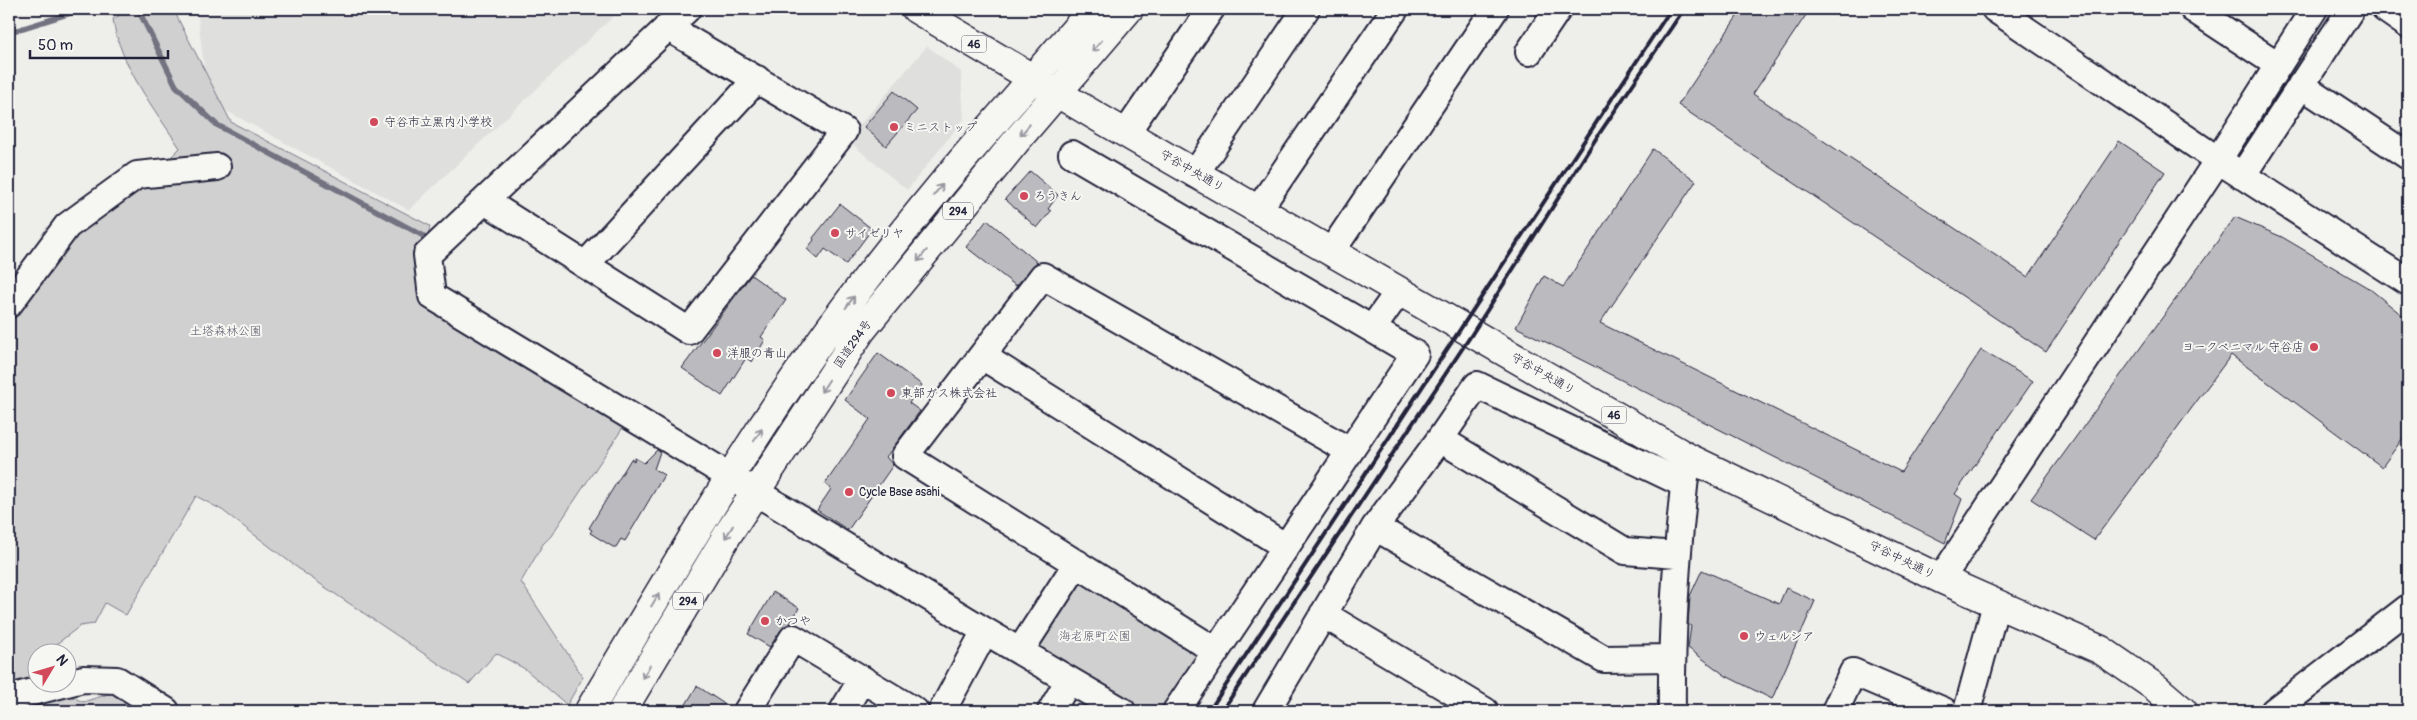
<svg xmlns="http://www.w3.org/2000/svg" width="2417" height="720" font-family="Pangolin,'Klee One',sans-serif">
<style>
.built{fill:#dfdfde}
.green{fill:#d0d0d1;stroke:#797986}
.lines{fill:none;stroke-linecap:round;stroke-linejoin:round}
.stream{stroke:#727281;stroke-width:5.5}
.building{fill:#bbbbbf;stroke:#22223b}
.minor-casing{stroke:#22223b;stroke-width:30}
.major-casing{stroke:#22223b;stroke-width:31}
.highway-casing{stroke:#22223b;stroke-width:31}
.minor{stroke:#f6f6f2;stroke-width:26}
.major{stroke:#f6f6f2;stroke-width:28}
.highway{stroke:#f6f6f2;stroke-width:28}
.rail{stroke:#22223b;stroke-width:4}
.oneway{stroke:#9797a0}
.poi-dot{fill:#d1495b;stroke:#f6f6f2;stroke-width:2}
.labels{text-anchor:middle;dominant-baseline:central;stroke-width:4;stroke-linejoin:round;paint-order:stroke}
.shield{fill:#f6f6f2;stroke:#626272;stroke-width:1}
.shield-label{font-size:11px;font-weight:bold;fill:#22223b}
.poi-label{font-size:12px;fill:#22223b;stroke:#f6f6f2;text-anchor:start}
.street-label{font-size:12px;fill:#22223b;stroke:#f6f6f2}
.park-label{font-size:12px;fill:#565668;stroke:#f6f6f2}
</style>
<rect width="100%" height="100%" fill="#eeeeeb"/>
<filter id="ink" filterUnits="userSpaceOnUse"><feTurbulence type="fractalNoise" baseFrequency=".02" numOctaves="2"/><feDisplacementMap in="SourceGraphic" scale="10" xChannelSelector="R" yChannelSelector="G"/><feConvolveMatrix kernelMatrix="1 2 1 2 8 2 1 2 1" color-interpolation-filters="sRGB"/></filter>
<g filter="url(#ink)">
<!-- built -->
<path class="built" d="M 197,9 L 621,9 L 409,210 L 208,101 Z
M 927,46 L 961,72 L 964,119 L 907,190 L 847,140 Z"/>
<!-- green -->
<path class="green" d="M 131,9 L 173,9 L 231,122 L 430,226 L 425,253 L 432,296 L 630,417 L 551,536 L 543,544 L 521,582 L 583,677 L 567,705 L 525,669 L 496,653 L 469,684 L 307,575 L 222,510 L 196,496 L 126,615 L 105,603 L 94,624 L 80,626 L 46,652 L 38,652 L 37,667 L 31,677 L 83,702 L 121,690 L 151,711 L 9,711 L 9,304 L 60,235 L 155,173 L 180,148 C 155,110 119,64 113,19 Z
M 1077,563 L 1216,651 L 1176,711 L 1122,711 L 1020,651 Z"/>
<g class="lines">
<!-- stream -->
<path class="stream" d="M 138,9 L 176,86 L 217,125 L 433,241
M 9,30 L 17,30 L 84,9"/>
</g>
<!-- building -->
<path class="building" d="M 1742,9 L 1810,9 L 1753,94 L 2028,277 L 2119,141 L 2165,172 L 2046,352 L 1678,105 Z
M 894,91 L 917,110 L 886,146 L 864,127 Z
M 1653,149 L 1696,181 L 1600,323 L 1901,472 L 1981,350 L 2033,381 L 1955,494 L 1962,499 L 1945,543 L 1516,327 L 1544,276 L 1563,287 Z
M 1030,171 L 1058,195 L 1048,209 L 1051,211 L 1037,228 L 1005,199 Z
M 840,204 L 872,229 L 846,264 L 825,249 L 818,259 L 807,249 L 814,240 L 813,238 Z
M 2235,217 L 2282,237 L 2370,289 L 2408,320 L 2408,431 L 2382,467 L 2231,355 L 2094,540 L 2031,499 Z
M 987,220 L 1037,262 L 1016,286 L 966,247 Z
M 751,275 L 786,300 L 761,337 L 765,340 L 752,362 L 746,358 L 722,396 L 682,368 Z
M 878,353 L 922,385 L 909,403 L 920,411 L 886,457 L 893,465 L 848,530 L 817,510 L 831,489 L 825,484 L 870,419 L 845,400 Z
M 657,450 L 660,452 L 654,469 L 664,475 L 625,541 L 621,539 L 616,547 L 613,547 L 590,533 L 592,530 L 589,528 L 631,459 L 634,461 L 635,458 L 644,463 Z
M 1702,570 L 1779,604 L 1786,588 L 1815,601 L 1772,699 L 1726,676 L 1688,648 L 1691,626 L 1688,624 L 1690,596 Z
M 773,592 L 799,608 L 790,624 L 781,630 L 770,647 L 748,634 Z
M 697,686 L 732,709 L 732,711 L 682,711 Z"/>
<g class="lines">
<defs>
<path id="minor" d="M 687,9 L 427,255 L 432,296 L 985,631 L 1122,711
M 1995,9 L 2218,160 L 2408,282
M 2193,9 L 2278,65
M 2385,9 L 2408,25
M 1529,52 L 1558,9
M 2301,85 L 2408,156
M 1126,133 L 1211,9
M 1072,154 L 1372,329
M 1195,174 L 1306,9
M 2242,176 L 2351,9
M 485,201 L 689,331 L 844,131 L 667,27
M 1258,210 L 1395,9
M 1331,252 L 1495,9
M 585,265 L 757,79
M 9,304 L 67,226 L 137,175 L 217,167
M 982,356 L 1286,547
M 1440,439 L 1625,551 L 1677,555
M 1375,527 L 1604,659 L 1671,658
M 1941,579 L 2218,160 L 2314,9
M 1323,614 L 1485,711
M 1020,651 L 1077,563
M 1216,651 L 905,456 L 1043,276 L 1350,451
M 9,698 L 83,679 L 117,680 L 166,711
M 747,711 L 793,638 L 915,711
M 843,711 L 862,679
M 942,711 L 985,631
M 1051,711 L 1069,680
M 1176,711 L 1415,354 L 1372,329 L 1399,291
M 1266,711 L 1375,527 L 1440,439 L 1477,385 L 1684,484
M 1672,711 C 1671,630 1677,549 1686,468
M 1835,711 L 1853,672 L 1944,711
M 1967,711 L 1996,604
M 2274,711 L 2408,608"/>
<path id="major" d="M 916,9 L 1101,119 L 1687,457 L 1941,579 L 2101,650 L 2155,687 L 2183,711"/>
<path id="highway" d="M 589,711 C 681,556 772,397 885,255 C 951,170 1023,90 1093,9
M 622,711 L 728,534 L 861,331 L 1017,140 L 1129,9"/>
</defs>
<!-- minor casing -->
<use href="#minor" class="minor-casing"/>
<!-- major casing -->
<use href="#major" class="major-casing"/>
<!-- highway casing -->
<use href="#highway" class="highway-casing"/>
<!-- minor -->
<use href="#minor" class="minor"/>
<!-- major -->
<use href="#major" class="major"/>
<!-- highway -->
<use href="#highway" class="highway"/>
<!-- rail -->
<path class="rail" d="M 1209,711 L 1671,9
M 1222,711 L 1472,334 L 1597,137 L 1684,9"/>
</g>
<!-- one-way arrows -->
<defs><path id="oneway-shaft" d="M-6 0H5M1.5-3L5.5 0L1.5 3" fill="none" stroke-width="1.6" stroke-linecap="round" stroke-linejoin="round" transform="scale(1.25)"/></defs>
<g class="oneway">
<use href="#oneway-shaft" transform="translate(1097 46) rotate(131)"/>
<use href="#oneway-shaft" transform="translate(1025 130) rotate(130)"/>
<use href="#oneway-shaft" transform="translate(938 190) rotate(-50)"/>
<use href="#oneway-shaft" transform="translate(922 256) rotate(129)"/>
<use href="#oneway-shaft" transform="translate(850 302) rotate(-54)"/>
<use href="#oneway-shaft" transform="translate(825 386) rotate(123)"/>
<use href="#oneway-shaft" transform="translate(758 435) rotate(-57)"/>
<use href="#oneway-shaft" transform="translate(729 532) rotate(122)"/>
<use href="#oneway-shaft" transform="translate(655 600) rotate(-59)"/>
<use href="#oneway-shaft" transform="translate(646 672) rotate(121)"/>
</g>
</g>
<!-- markers -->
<g class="poi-dot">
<circle cx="374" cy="122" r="5"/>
<circle cx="894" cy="127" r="5"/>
<circle cx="1024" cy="196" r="5"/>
<circle cx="835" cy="233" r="5"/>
<circle cx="2314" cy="347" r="5"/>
<circle cx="717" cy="353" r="5"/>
<circle cx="891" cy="393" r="5"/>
<circle cx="849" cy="492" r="5"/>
<circle cx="765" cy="621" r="5"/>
<circle cx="1744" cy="636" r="5"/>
</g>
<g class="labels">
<!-- shield labels -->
<g class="shield">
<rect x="961.5" y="35.5" width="25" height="17" rx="4"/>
<rect x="943" y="202.5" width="30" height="17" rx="4"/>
<rect x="1601.5" y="406.5" width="25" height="17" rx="4"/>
<rect x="673" y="592.5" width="30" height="17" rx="4"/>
</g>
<g class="shield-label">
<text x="974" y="44">46</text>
<text x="958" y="211">294</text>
<text x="1614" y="415">46</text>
<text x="688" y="601">294</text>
</g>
<!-- poi labels -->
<g class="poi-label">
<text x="384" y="122">守谷市立黒内小学校</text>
<text x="904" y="127">ミニストップ</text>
<text x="1034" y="196">ろうきん</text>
<text x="845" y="233">サイゼリヤ</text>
<text x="2304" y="347" text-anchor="end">ヨークベニマル 守谷店</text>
<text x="727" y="353">洋服の青山</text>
<text x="901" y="393">東部ガス株式会社</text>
<text x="859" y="492">Cycle Base asahi</text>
<text x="775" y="621">かつや</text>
<text x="1754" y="636">ウェルシア</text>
</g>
<!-- street labels -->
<g class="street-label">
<text transform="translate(1192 171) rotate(30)">守谷中央通り</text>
<text transform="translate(853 344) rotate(-55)">国道294号</text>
<text transform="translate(1543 374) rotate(30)">守谷中央通り</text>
<text transform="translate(1902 560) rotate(26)">守谷中央通り</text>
</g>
<!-- park labels -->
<g class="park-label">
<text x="226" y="331">土塔森林公園</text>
<text x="1095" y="636">海老原町公園</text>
</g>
</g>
<!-- margin -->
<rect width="2417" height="720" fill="none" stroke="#f6f6f2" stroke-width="30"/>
<rect x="15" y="15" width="2387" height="690" fill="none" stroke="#22223b" stroke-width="2" filter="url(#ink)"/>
<!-- north arrow -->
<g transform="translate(52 668) rotate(52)"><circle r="24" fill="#f6f6f2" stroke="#a1a1a9"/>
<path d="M0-4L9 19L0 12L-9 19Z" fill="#d1495b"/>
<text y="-8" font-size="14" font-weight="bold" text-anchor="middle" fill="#22223b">N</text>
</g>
<!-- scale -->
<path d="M30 50v8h138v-8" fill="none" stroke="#22223b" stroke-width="2.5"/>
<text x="38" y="50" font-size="15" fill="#22223b" stroke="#f6f6f2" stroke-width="4" paint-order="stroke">50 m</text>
</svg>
